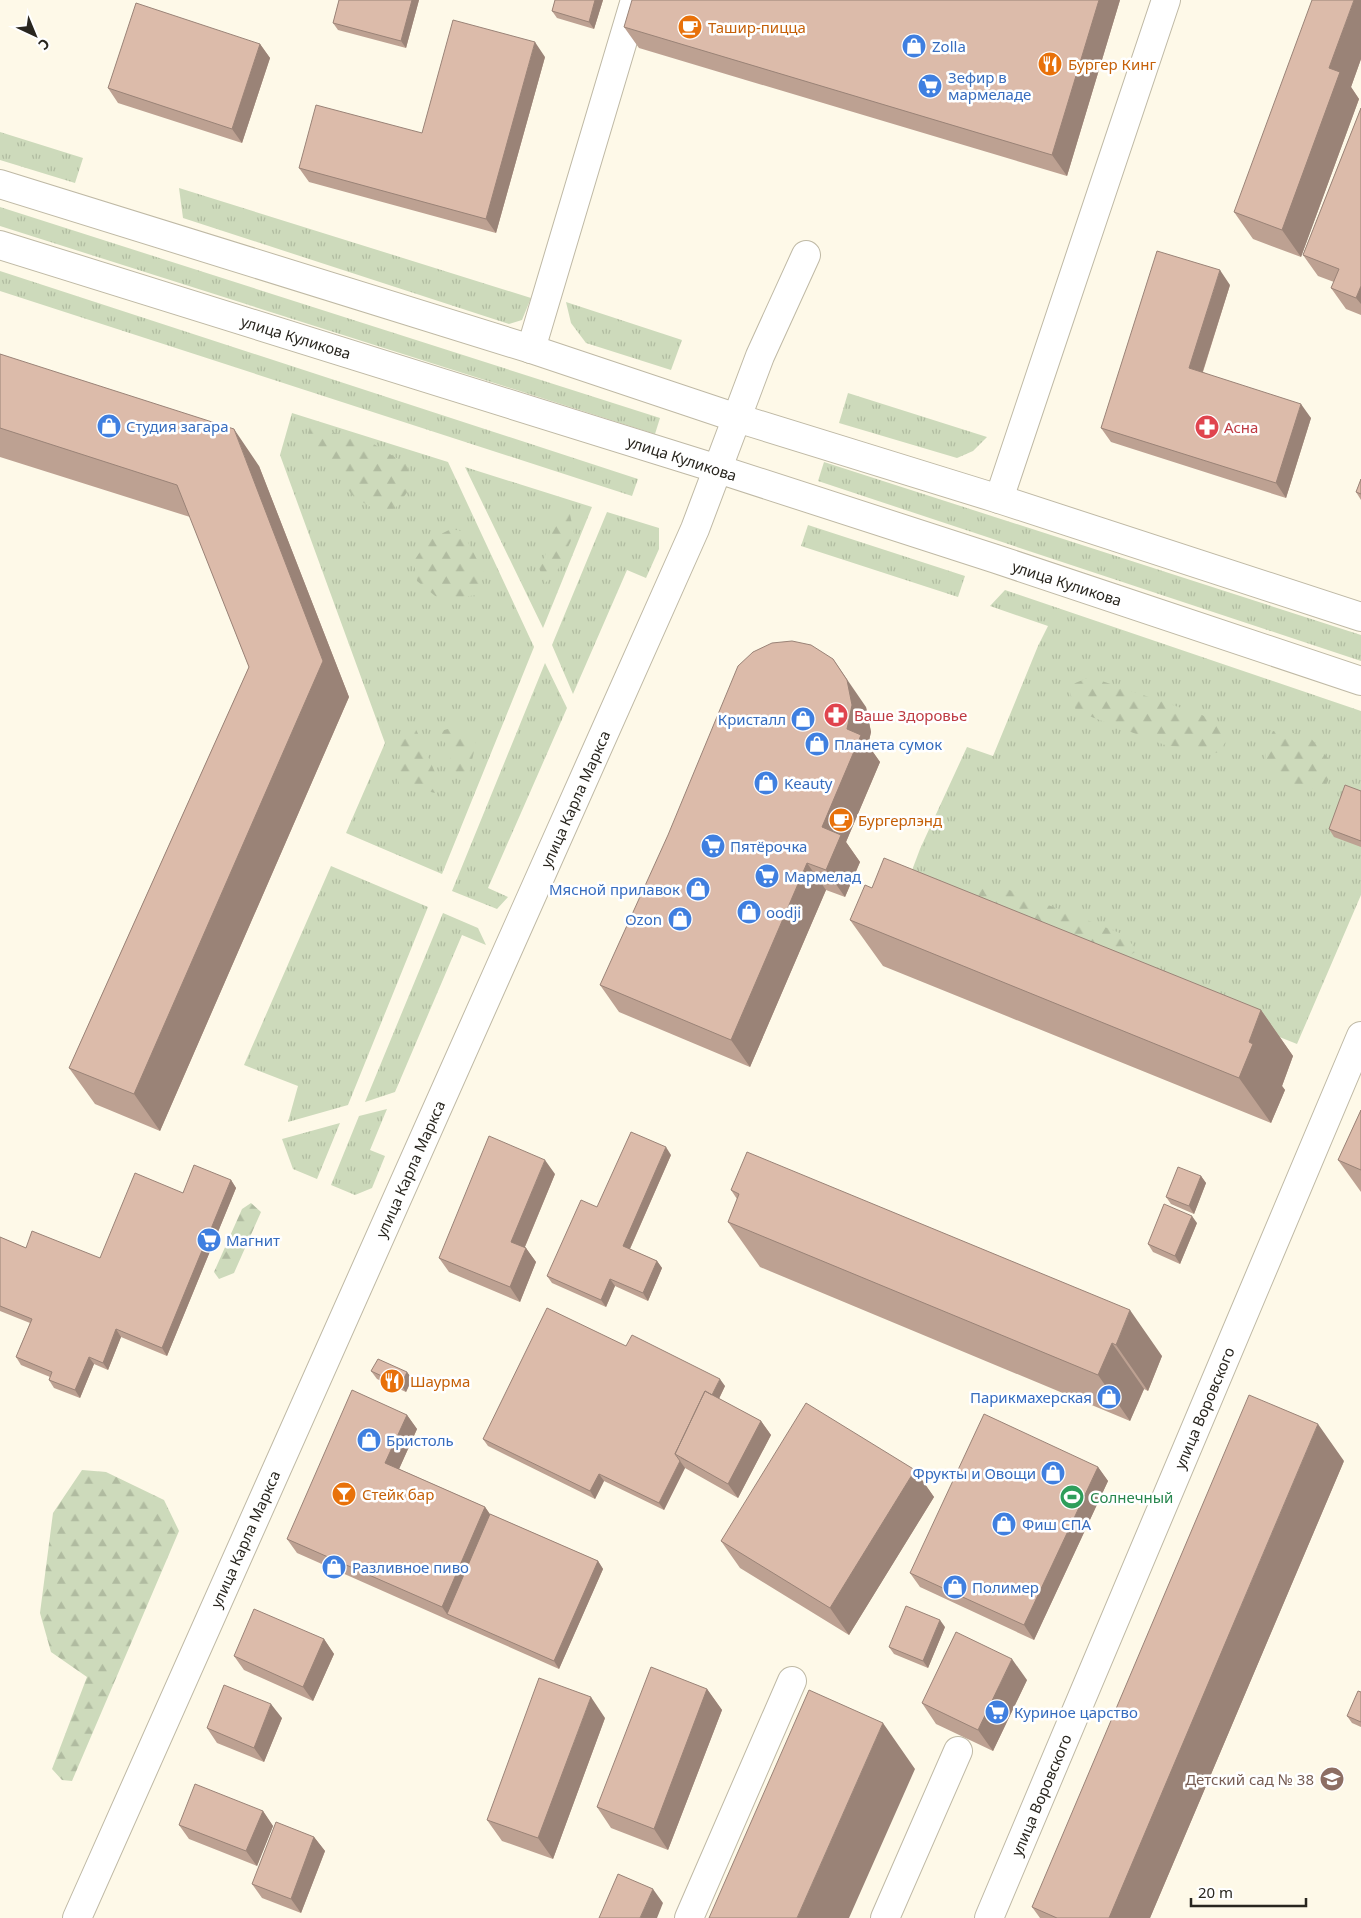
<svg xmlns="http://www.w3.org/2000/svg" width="1361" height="1918" font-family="'Noto Sans',sans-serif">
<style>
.grass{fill:url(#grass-tufts)}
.forest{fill:url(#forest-firs)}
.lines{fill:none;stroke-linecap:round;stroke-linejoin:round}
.minor-casing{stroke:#bfb9a5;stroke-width:30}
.major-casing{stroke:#bfb9a5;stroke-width:30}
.minor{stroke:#fff;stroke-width:28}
.major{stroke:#fff;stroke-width:28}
.wall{fill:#bda192}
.shaded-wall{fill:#9a8377}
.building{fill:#dcbbaa;stroke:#9a8377}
.labels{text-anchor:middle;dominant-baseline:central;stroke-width:5;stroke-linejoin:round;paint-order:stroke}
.food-label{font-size:15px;fill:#c56008;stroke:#fff;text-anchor:start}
.shop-label{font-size:15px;fill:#366cbe;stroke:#fff;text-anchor:start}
.street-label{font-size:15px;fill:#29261f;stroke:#fff}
.health-label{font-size:15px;fill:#be3a42;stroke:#fff;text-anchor:start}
.leisure-label{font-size:15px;fill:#27864d;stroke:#fff;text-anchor:start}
.education-label{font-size:15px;fill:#785e54;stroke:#fff;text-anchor:end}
</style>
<defs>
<pattern id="grass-tufts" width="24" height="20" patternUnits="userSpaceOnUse" patternTransform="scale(1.25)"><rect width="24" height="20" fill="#cddabb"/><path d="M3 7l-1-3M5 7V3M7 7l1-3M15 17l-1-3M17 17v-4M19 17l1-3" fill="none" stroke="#b0bba0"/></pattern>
<pattern id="forest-firs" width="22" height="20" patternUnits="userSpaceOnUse" patternTransform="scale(1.25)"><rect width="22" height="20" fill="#cddabb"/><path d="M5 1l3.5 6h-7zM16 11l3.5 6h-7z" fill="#b0bba0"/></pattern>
</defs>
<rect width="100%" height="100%" fill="#fef9e8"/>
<!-- grass -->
<path class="grass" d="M 0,132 L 83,158 L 75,183 L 0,160 Z
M 179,188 L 531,298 L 522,320 L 509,324 L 183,218 Z
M 0,207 L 660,418 L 655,434 L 0,226 Z
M 0,271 L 638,479 L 632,496 L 0,291 Z
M 566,302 L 682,340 L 671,370 L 586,343 L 571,323 Z
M 848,393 L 987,437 L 973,451 L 957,458 L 839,423 Z
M 292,413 L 448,462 L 534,647 L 442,874 L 346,833 L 385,743 L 280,455 Z
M 824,462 L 1361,635 L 1361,661 L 818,481 Z
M 465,467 L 592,507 L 543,628 Z
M 607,512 L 659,528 L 659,549 L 646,578 L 627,570 L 573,694 L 552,645 Z
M 808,525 L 965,576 L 958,597 L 801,546 Z
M 1005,590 L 1361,711 L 1361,895 L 1297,1044 L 905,889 L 920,849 L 967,747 L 993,756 L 1038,646 L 1048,626 L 990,606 Z
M 545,663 L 567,708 L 488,888 L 508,897 L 497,909 L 452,891 Z
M 331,866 L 428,907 L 348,1105 L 288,1122 L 298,1086 L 244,1065 Z
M 443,913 L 478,928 L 486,945 L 462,935 L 395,1092 L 365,1102 Z
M 387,1109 L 370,1150 L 385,1156 L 372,1188 L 355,1195 L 331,1185 L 359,1116 Z
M 340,1123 L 317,1179 L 293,1169 L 282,1139 Z"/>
<!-- forest -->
<path class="forest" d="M 310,426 L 372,443 L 406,464 L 414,483 L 388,518 L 353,496 L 308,435 Z
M 570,514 L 574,534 L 557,571 L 545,583 L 539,568 L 552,541 L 547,515 Z
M 451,529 L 462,531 L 484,573 L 477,595 L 440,600 L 417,581 L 414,561 L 427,541 Z
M 1090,677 L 1202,715 L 1232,731 L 1219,753 L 1165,745 L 1076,711 L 1068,686 Z
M 461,725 L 476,743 L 468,777 L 457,776 L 441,731 Z
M 415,727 L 437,777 L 435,793 L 399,784 L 400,734 Z
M 1273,731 L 1308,735 L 1334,765 L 1324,791 L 1283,783 L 1265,765 L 1266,745 Z
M 994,884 L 1125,935 L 1137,951 L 1116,963 L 958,895 L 972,885 Z
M 251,1203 L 261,1212 L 234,1273 L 219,1279 L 214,1272 L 242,1209 Z
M 82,1470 L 106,1472 L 164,1500 L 179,1531 L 72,1781 L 62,1780 L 52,1769 L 87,1677 L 51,1652 L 40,1613 L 53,1513 Z"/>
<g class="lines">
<defs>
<path id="minor" d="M 531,349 L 635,0
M 999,499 L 1166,0
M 77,1918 L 695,529 L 760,356 L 806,255
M 689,1918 L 792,1681
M 885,1918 L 958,1751
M 989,1918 L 1361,1036"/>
<path id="major" d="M 0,184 L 531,349 L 737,418 L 999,499 L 1361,617
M 0,245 L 718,469 L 996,559 L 1361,681"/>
</defs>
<!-- minor casing -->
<use href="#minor" class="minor-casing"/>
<!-- major casing -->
<use href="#major" class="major-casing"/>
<!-- minor -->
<use href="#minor" class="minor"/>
<!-- major -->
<use href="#major" class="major"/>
</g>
<!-- wall -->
<path class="wall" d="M 339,0 L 419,0 L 406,48 L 338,30 L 333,23 Z
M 555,0 L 603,0 L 594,29 L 557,18 L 552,11 Z
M 1120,0 L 1067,176 L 639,48 L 624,27 Z
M 1361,0 L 1361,59 L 1351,87 L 1359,99 L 1301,257 L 1253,239 L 1234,212 Z
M 260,44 L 270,58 L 242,143 L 118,103 L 108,88 Z
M 545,57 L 496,233 L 309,182 L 299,168 L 422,133 Z
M 1361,108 L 1361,315 L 1346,309 L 1331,288 L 1334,282 L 1318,276 L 1303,255 Z
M 1230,285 L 1203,372 L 1311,418 L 1286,498 L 1111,442 L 1101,428 Z
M 0,354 L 259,466 L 349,697 L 160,1131 L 95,1104 L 69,1068 L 249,667 L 190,517 L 0,457 Z
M 1361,479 L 1361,500 L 1356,492 Z
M 866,707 L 871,732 L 868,745 L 880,762 L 846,842 L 860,862 L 845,897 L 826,890 L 750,1067 L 619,1012 L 600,985 Z
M 1361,791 L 1361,847 L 1334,837 L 1329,829 Z
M 872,888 L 1261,1010 L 1293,1056 L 1282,1086 L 1285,1090 L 1271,1123 L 883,966 L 850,920 Z
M 1361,1110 L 1361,1192 L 1338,1160 Z
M 671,1155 L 630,1249 L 657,1261 L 662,1268 L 648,1301 L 615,1286 L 606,1307 L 552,1283 L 547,1276 L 597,1207 Z
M 555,1174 L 525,1247 L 536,1262 L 520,1302 L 449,1272 L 439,1258 Z
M 1201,1176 L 1206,1183 L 1194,1214 L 1171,1204 L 1166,1197 Z
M 231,1180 L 236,1188 L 167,1356 L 121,1337 L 108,1370 L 94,1364 L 80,1398 L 54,1388 L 49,1380 L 50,1377 L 21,1365 L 16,1357 L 30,1323 L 0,1311 L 0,1237 L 26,1248 L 100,1258 L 183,1193 Z
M 731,1190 L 1162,1356 L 1148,1391 L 1144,1389 L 1130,1421 L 760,1267 L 728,1222 L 737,1199 Z
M 1197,1223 L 1180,1264 L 1153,1252 L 1148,1244 Z
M 626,1346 L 725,1386 L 719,1399 L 761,1421 L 771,1435 L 738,1498 L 685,1468 L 664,1510 L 604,1481 L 595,1499 L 488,1446 L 483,1439 Z
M 371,1371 L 407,1372 L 412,1379 L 406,1392 L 377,1379 Z
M 407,1415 L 417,1429 L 399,1469 L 485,1507 L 490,1514 L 598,1561 L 603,1569 L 559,1669 L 297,1553 L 287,1539 Z
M 1344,1461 L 1150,1918 L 1040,1918 L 1032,1907 Z
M 1098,1467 L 1108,1481 L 1034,1640 L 920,1587 L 910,1573 Z
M 915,1470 L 934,1497 L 849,1635 L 740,1568 L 721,1541 Z
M 945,1627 L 928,1668 L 894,1654 L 889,1647 Z
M 324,1639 L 334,1654 L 313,1701 L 244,1670 L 234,1656 Z
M 1027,1680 L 993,1751 L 936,1724 L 922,1703 Z
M 707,1689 L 722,1710 L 668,1850 L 611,1828 L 597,1807 Z
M 1361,1692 L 1361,1727 L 1352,1723 L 1347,1716 Z
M 282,1718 L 264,1762 L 217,1743 L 207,1728 Z
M 605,1718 L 553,1859 L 502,1841 L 487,1820 Z
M 263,1811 L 273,1826 L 257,1866 L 189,1839 L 179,1825 Z
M 314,1837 L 325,1851 L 301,1913 L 262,1898 L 252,1884 Z"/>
<!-- shaded-wall -->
<path class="shaded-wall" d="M 412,0 L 419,0 L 406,48 L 401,41 Z
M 595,0 L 603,0 L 594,29 L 589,22 Z
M 1099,0 L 1120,0 L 1067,176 L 1052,155 Z
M 1354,0 L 1361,0 L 1361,59 L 1351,87 L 1359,99 L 1301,257 L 1282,230 L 1329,68 Z
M 535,42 L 545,57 L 496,233 L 486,219 Z
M 260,44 L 270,58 L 242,143 L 232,129 Z
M 1220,270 L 1230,285 L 1199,383 L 1189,368 Z
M 1361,286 L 1361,304 L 1356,298 Z
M 1301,404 L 1311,418 L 1286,498 L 1276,483 Z
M 234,429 L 259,466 L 349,697 L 160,1131 L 134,1094 L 323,661 Z
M 833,659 L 866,707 L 871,732 L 868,745 L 880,762 L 846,842 L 860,862 L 845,897 L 826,870 L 822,827 L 847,729 Z
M 807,863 L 826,890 L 750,1067 L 731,1040 Z
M 1261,1010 L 1293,1056 L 1282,1086 L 1285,1090 L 1271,1123 L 1239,1078 L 1249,1042 Z
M 666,1147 L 671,1155 L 628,1253 L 623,1246 Z
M 545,1160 L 555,1174 L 521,1256 L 511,1242 Z
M 1201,1176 L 1206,1183 L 1194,1214 L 1189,1206 Z
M 231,1180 L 236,1188 L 167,1356 L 162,1348 Z
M 1192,1216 L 1197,1223 L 1180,1264 L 1175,1256 Z
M 526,1248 L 536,1262 L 520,1302 L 510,1287 Z
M 657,1261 L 662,1268 L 648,1301 L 643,1293 Z
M 610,1279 L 615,1286 L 606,1307 L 601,1300 Z
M 1130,1310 L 1162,1356 L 1148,1391 L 1116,1345 Z
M 116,1329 L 121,1337 L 108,1370 L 103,1363 Z
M 1112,1343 L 1144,1389 L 1130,1421 L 1098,1375 Z
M 89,1357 L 94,1364 L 80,1398 L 75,1390 Z
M 407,1372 L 412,1379 L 406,1392 L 401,1385 Z
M 720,1379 L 725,1386 L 688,1462 L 681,1458 Z
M 407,1415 L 417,1429 L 395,1478 L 385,1463 Z
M 761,1421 L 771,1435 L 738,1498 L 728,1484 Z
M 1318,1424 L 1344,1461 L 1150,1918 L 1109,1918 Z
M 680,1461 L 685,1468 L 664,1510 L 659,1503 Z
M 1098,1467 L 1108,1481 L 1034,1640 L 1024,1625 Z
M 915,1470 L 934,1497 L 849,1635 L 830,1608 Z
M 599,1474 L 604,1481 L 595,1499 L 590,1491 Z
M 485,1507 L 495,1522 L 447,1614 L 442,1607 Z
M 598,1561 L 603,1569 L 559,1669 L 554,1661 Z
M 940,1620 L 945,1627 L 928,1668 L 923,1661 Z
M 324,1639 L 334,1654 L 313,1701 L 303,1687 Z
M 1012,1659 L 1027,1680 L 993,1751 L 978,1730 Z
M 707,1689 L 722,1710 L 668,1850 L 654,1829 Z
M 591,1697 L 605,1718 L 553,1859 L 538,1838 Z
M 271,1704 L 282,1718 L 264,1762 L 254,1748 Z
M 883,1723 L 915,1769 L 849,1918 L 797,1918 Z
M 263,1811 L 273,1826 L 257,1866 L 246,1851 Z
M 314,1837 L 325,1851 L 301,1913 L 291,1899 Z
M 653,1889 L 663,1903 L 657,1918 L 640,1918 Z"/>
<!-- building -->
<path class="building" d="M 339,0 L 412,0 L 401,41 L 333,23 Z
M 555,0 L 595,0 L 589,22 L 552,11 Z
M 632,0 L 1099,0 L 1052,155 L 624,27 Z
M 1312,0 L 1354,0 L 1329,68 L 1340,72 L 1282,230 L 1234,212 Z
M 136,3 L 260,44 L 232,129 L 108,88 Z
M 453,20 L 535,42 L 486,219 L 299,168 L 316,105 L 422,133 Z
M 1361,108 L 1361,286 L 1356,298 L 1331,288 L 1339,269 L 1303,255 Z
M 1157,251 L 1220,270 L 1189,368 L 1301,404 L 1276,483 L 1101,428 Z
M 0,354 L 234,429 L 323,661 L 134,1094 L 69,1068 L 249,667 L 177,485 L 0,428 Z
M 1361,479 L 1361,494 L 1356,492 Z
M 792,641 L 811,645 L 833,659 L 847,680 L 852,705 L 847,729 L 861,735 L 822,827 L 841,835 L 826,870 L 807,863 L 731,1040 L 600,985 L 668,835 L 738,666 L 753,652 L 772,643 Z
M 1345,785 L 1361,791 L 1361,841 L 1329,829 Z
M 884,858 L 1261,1010 L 1249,1042 L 1253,1044 L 1239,1078 L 850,920 L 865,885 L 872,888 Z
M 1361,1110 L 1361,1170 L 1338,1160 Z
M 631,1132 L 666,1147 L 623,1246 L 657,1261 L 643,1293 L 610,1279 L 601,1300 L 547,1276 L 581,1200 L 597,1207 Z
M 489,1136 L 545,1160 L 511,1242 L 526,1248 L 510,1287 L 439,1258 Z
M 747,1152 L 1130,1310 L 1116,1345 L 1112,1343 L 1098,1375 L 728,1222 L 739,1194 L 731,1190 Z
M 194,1165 L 231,1180 L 162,1348 L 116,1329 L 103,1363 L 89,1357 L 75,1390 L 49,1380 L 52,1372 L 16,1357 L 32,1319 L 0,1306 L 0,1237 L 26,1248 L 32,1231 L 100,1258 L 135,1173 L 183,1193 Z
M 1178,1167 L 1201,1176 L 1189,1206 L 1166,1197 Z
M 1164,1204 L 1192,1216 L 1175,1256 L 1148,1244 Z
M 547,1308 L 626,1346 L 632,1335 L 720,1379 L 712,1395 L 705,1391 L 675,1454 L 680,1461 L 659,1503 L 599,1474 L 590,1491 L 483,1439 Z
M 378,1359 L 407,1372 L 401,1385 L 371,1371 Z
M 352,1390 L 407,1415 L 385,1463 L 485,1507 L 442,1607 L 287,1539 Z
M 705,1391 L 761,1421 L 728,1484 L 675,1454 Z
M 1249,1395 L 1318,1424 L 1109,1918 L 1057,1918 L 1032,1907 Z
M 806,1403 L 915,1470 L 830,1608 L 721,1541 Z
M 984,1414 L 1098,1467 L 1024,1625 L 910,1573 Z
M 490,1514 L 598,1561 L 554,1661 L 447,1614 Z
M 906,1606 L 940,1620 L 923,1661 L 889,1647 Z
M 254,1609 L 324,1639 L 303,1687 L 234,1656 Z
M 956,1632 L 1012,1659 L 978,1730 L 922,1703 Z
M 651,1667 L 707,1689 L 654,1829 L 597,1807 Z
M 539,1678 L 591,1697 L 538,1838 L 487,1820 Z
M 224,1685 L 271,1704 L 254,1748 L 207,1728 Z
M 809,1690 L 883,1723 L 797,1918 L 709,1918 Z
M 1358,1691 L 1361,1692 L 1361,1722 L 1347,1716 Z
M 195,1784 L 263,1811 L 246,1851 L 179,1825 Z
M 276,1822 L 314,1837 L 291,1899 L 252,1884 Z
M 618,1874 L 653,1889 L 640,1918 L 599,1918 Z"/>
<!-- icons -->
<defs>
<symbol id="cafe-disc" viewBox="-11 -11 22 22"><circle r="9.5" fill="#e8710a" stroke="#fff"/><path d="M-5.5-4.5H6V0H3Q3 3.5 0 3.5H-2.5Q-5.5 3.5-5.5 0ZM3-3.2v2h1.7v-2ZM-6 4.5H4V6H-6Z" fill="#fff"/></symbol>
<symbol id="shop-disc" viewBox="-11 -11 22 22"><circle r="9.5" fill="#3f7fe0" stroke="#fff"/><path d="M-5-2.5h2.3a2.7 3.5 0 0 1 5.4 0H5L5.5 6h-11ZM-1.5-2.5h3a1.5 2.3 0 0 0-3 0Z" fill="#fff"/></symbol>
<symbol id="restaurant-disc" viewBox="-11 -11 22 22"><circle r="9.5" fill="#e8710a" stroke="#fff"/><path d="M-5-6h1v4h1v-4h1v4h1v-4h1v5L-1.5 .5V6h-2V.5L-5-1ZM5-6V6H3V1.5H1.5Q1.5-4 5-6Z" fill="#fff"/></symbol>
<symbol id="supermarket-disc" viewBox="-11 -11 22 22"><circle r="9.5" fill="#3f7fe0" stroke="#fff"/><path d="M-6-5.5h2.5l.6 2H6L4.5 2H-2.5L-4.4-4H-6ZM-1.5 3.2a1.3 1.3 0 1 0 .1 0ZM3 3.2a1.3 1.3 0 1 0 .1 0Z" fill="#fff"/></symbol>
<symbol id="pharmacy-disc" viewBox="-11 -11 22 22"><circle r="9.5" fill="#e0444e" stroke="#fff"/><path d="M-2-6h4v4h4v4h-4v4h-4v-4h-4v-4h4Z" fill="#fff"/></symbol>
<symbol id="bar-disc" viewBox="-11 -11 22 22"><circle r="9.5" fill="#e8710a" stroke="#fff"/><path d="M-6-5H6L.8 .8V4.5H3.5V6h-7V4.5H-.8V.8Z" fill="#fff"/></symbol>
<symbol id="stadium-disc" viewBox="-11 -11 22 22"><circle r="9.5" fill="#2e9e5b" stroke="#fff"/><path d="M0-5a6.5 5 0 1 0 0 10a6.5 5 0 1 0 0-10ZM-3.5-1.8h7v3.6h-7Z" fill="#fff"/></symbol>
<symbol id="school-disc" viewBox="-11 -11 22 22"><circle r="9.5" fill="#8d6e63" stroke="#fff"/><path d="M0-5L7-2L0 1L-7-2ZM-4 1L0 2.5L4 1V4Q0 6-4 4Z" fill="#fff"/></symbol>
</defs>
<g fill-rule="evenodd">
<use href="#cafe-disc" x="676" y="13" width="28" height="28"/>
<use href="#shop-disc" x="900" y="32" width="28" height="28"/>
<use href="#restaurant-disc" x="1036" y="50" width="28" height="28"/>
<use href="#supermarket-disc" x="916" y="72" width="28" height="28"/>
<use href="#shop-disc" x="95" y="412" width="28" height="28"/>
<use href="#pharmacy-disc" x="1193" y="413" width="28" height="28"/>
<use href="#pharmacy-disc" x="822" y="701" width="28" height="28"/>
<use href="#shop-disc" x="789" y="705" width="28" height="28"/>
<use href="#shop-disc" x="803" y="730" width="28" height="28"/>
<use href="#shop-disc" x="752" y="769" width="28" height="28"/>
<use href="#cafe-disc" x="827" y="806" width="28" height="28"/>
<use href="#supermarket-disc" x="699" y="832" width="28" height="28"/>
<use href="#supermarket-disc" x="753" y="862" width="28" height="28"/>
<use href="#shop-disc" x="684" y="875" width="28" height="28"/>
<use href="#shop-disc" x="735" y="898" width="28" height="28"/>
<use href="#shop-disc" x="666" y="905" width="28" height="28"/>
<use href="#supermarket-disc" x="195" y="1226" width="28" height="28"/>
<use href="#restaurant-disc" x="378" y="1367" width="28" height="28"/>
<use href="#shop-disc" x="1095" y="1383" width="28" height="28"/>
<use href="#shop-disc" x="355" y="1426" width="28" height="28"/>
<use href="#shop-disc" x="1039" y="1459" width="28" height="28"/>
<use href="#bar-disc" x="330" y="1480" width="28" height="28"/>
<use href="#stadium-disc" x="1058" y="1483" width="28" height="28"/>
<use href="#shop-disc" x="990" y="1510" width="28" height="28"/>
<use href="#shop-disc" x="320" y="1553" width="28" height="28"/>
<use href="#shop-disc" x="941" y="1573" width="28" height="28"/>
<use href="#supermarket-disc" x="983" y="1698" width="28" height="28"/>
<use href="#school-disc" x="1318" y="1765" width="28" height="28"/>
</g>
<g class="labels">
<!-- food labels -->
<g class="food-label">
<text x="708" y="27">Ташир-пицца</text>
<text x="1068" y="64">Бургер Кинг</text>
<text x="858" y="820">Бургерлэнд</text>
<text x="410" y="1381">Шаурма</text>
<text x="362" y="1494">Стейк бар</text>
</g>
<!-- shop labels -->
<g class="shop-label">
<text x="932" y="46">Zolla</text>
<text x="948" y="77">Зефир в<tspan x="948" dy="17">мармеладе</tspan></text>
<text x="126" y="426">Студия загара</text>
<text x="786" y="719" text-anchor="end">Кристалл</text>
<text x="834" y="744">Планета сумок</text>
<text x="784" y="783">Keauty</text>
<text x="730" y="846">Пятёрочка</text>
<text x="784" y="876">Мармелад</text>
<text x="680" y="889" text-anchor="end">Мясной прилавок</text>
<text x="766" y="912">oodji</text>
<text x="662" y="919" text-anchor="end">Ozon</text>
<text x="226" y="1240">Магнит</text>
<text x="1092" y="1397" text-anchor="end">Парикмахерская</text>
<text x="386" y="1440">Бристоль</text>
<text x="1036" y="1473" text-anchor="end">Фрукты и Овощи</text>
<text x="1022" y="1524">Фиш СПА</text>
<text x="352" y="1567">Разливное пиво</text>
<text x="972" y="1587">Полимер</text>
<text x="1014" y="1712">Куриное царство</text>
</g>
<!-- street labels -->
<g class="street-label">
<text transform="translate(296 337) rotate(17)">улица Куликова</text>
<text transform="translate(682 458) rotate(18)">улица Куликова</text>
<text transform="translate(1067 583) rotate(18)">улица Куликова</text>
<text transform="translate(575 799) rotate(-66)">улица Карла Маркса</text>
<text transform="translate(410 1169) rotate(-66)">улица Карла Маркса</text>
<text transform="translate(1204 1408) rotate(-67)">улица Воровского</text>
<text transform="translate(245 1539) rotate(-66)">улица Карла Маркса</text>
<text transform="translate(1041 1795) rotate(-67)">улица Воровского</text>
</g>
<!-- health labels -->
<g class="health-label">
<text x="1224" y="427">Асна</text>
<text x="854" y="715">Ваше Здоровье</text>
</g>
<!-- leisure labels -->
<g class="leisure-label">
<text x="1090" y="1497">Солнечный</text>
</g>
<!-- education labels -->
<g class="education-label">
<text x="1314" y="1779">Детский сад № 38</text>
</g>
</g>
<!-- north arrow -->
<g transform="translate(35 35) rotate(136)" stroke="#ffffff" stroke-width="4" paint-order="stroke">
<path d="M0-4L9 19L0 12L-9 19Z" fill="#29261f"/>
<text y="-8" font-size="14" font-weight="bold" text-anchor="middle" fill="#29261f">С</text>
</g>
<!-- scale -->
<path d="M1191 1898v8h115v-8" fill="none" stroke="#29261f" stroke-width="2.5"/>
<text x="1198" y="1898" font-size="15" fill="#29261f" stroke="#ffffff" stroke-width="4" paint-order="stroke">20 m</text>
</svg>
